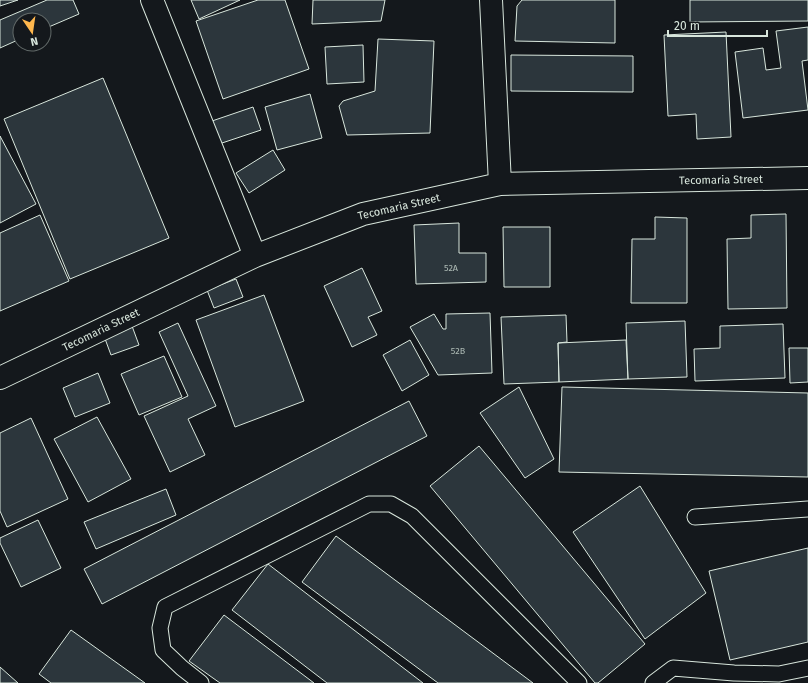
<svg xmlns="http://www.w3.org/2000/svg" width="808" height="683" font-family="'Fira Sans',sans-serif">
<style>
.building{fill:#2c363c;stroke:#d8e6dc}
.lines{fill:none;stroke-linecap:round;stroke-linejoin:round}
.service-casing{stroke:#d8e6dc;stroke-width:17}
.minor-casing{stroke:#d8e6dc;stroke-width:24}
.service{stroke:#14181c;stroke-width:15}
.minor{stroke:#14181c;stroke-width:22}
.labels{text-anchor:middle;dominant-baseline:central;stroke-width:3;stroke-linejoin:round;paint-order:stroke}
.number-label{font-size:9px;fill:#adbab4}
.street-label{font-size:11px;fill:#d8e6dc;stroke:#14181c}
</style>
<rect width="100%" height="100%" fill="#14181c"/>
<!-- building -->
<path class="building" d="M 0,0 L 18,0 L 0,6 Z
M 47,0 L 73,0 L 79,14 L 44,29 L 44,20 L 20,20 L 20,39 L 0,48 L 0,20 Z
M 191,0 L 240,0 L 199,19 Z
M 258,0 L 285,0 L 309,69 L 223,99 L 196,21 Z
M 313,0 L 385,0 L 381,21 L 312,24 Z
M 522,0 L 615,0 L 615,43 L 515,41 L 517,6 Z
M 690,0 L 808,0 L 808,21 L 690,22 Z
M 808,27 L 808,60 L 802,61 L 808,110 L 743,118 L 735,52 L 763,48 L 766,70 L 781,68 L 776,31 Z
M 726,32 L 731,137 L 697,139 L 696,114 L 668,116 L 664,35 Z
M 378,39 L 434,41 L 430,133 L 347,135 L 339,106 L 343,101 L 375,91 Z
M 363,45 L 364,82 L 327,84 L 325,47 Z
M 511,55 L 633,56 L 633,92 L 511,91 Z
M 103,78 L 169,238 L 70,279 L 4,119 Z
M 310,94 L 322,138 L 277,150 L 265,107 Z
M 253,107 L 261,130 L 219,144 L 212,121 Z
M 0,136 L 36,204 L 0,223 Z
M 273,150 L 285,170 L 249,193 L 236,173 Z
M 786,214 L 787,308 L 728,309 L 727,239 L 751,238 L 751,215 Z
M 40,215 L 69,281 L 0,311 L 0,233 Z
M 655,217 L 687,218 L 687,303 L 631,303 L 632,239 L 655,239 Z
M 459,223 L 459,253 L 486,253 L 486,282 L 416,284 L 414,225 Z
M 503,227 L 550,227 L 550,287 L 504,287 Z
M 362,268 L 382,311 L 368,317 L 377,335 L 352,347 L 324,286 Z
M 236,279 L 243,297 L 214,308 L 207,290 Z
M 264,295 L 304,401 L 235,427 L 196,320 Z
M 490,313 L 492,373 L 438,375 L 410,327 L 434,314 L 443,329 L 446,329 L 446,314 Z
M 566,315 L 567,342 L 558,343 L 559,382 L 504,384 L 501,317 Z
M 685,321 L 687,377 L 628,379 L 626,323 Z
M 178,323 L 216,406 L 188,419 L 205,455 L 170,472 L 144,416 L 188,396 L 159,332 Z
M 783,324 L 785,378 L 695,381 L 694,349 L 720,348 L 720,326 Z
M 132,326 L 139,345 L 111,355 L 104,336 Z
M 410,340 L 429,375 L 402,391 L 383,355 Z
M 626,340 L 628,379 L 559,382 L 558,343 Z
M 789,348 L 808,348 L 808,382 L 790,383 Z
M 164,356 L 182,397 L 139,415 L 121,374 Z
M 98,373 L 110,403 L 75,417 L 63,388 Z
M 519,387 L 554,459 L 525,478 L 480,413 Z
M 562,387 L 808,393 L 808,477 L 559,472 Z
M 409,401 L 427,436 L 102,604 L 84,569 Z
M 97,417 L 131,479 L 88,502 L 54,439 Z
M 31,418 L 68,499 L 7,527 L 0,511 L 0,433 Z
M 479,446 L 645,644 L 598,683 L 595,683 L 430,486 Z
M 640,486 L 706,593 L 645,639 L 573,532 Z
M 166,489 L 176,515 L 96,549 L 84,522 Z
M 38,520 L 61,568 L 21,587 L 0,543 L 0,538 Z
M 336,536 L 533,683 L 438,683 L 302,582 Z
M 808,548 L 808,642 L 730,660 L 709,571 Z
M 268,564 L 423,683 L 327,683 L 232,610 Z
M 224,615 L 314,683 L 220,683 L 189,661 Z
M 71,630 L 145,683 L 51,683 L 39,674 Z
M 0,667 L 18,683 L 0,683 Z"/>
<g class="lines">
<defs>
<path id="service" d="M 695,517 L 808,509
M 201,683 L 182,668 L 163,650 L 160,628 L 165,607 L 369,504 L 391,504 L 412,516 L 579,683
M 653,683 L 673,668 L 734,673 L 779,674 L 808,668"/>
<path id="minor" d="M 152,0 L 255,256
M 491,0 L 500,184
M 0,378 L 255,256 L 363,214 L 500,184 L 808,178"/>
</defs>
<!-- service casing -->
<use href="#service" class="service-casing"/>
<!-- minor casing -->
<use href="#minor" class="minor-casing"/>
<!-- service -->
<use href="#service" class="service"/>
<!-- minor -->
<use href="#minor" class="minor"/>
</g>
<g class="labels">
<!-- number labels -->
<g class="number-label">
<text x="451" y="268">52A</text>
<text x="458" y="351">52B</text>
</g>
<!-- street labels -->
<g class="street-label">
<text transform="translate(721 180) rotate(-1)">Tecomaria Street</text>
<text transform="translate(399 207) rotate(-13)">Tecomaria Street</text>
<text transform="translate(101 330) rotate(-26)">Tecomaria Street</text>
</g>
</g>
<!-- north arrow -->
<g transform="translate(32 32) rotate(167)"><circle r="19" fill="#14181c" stroke="#626a69"/>
<path d="M0-3L7 15L0 10L-7 15Z" fill="#ffb74d"/>
<text y="-6" font-size="11" font-weight="bold" text-anchor="middle" fill="#d8e6dc">N</text>
</g>
<!-- scale -->
<path d="M668 30v6h99v-6" fill="none" stroke="#d8e6dc" stroke-width="2"/>
<text x="674" y="30" font-size="12" fill="#d8e6dc" stroke="#14181c" stroke-width="3" paint-order="stroke">20 m</text>
</svg>
